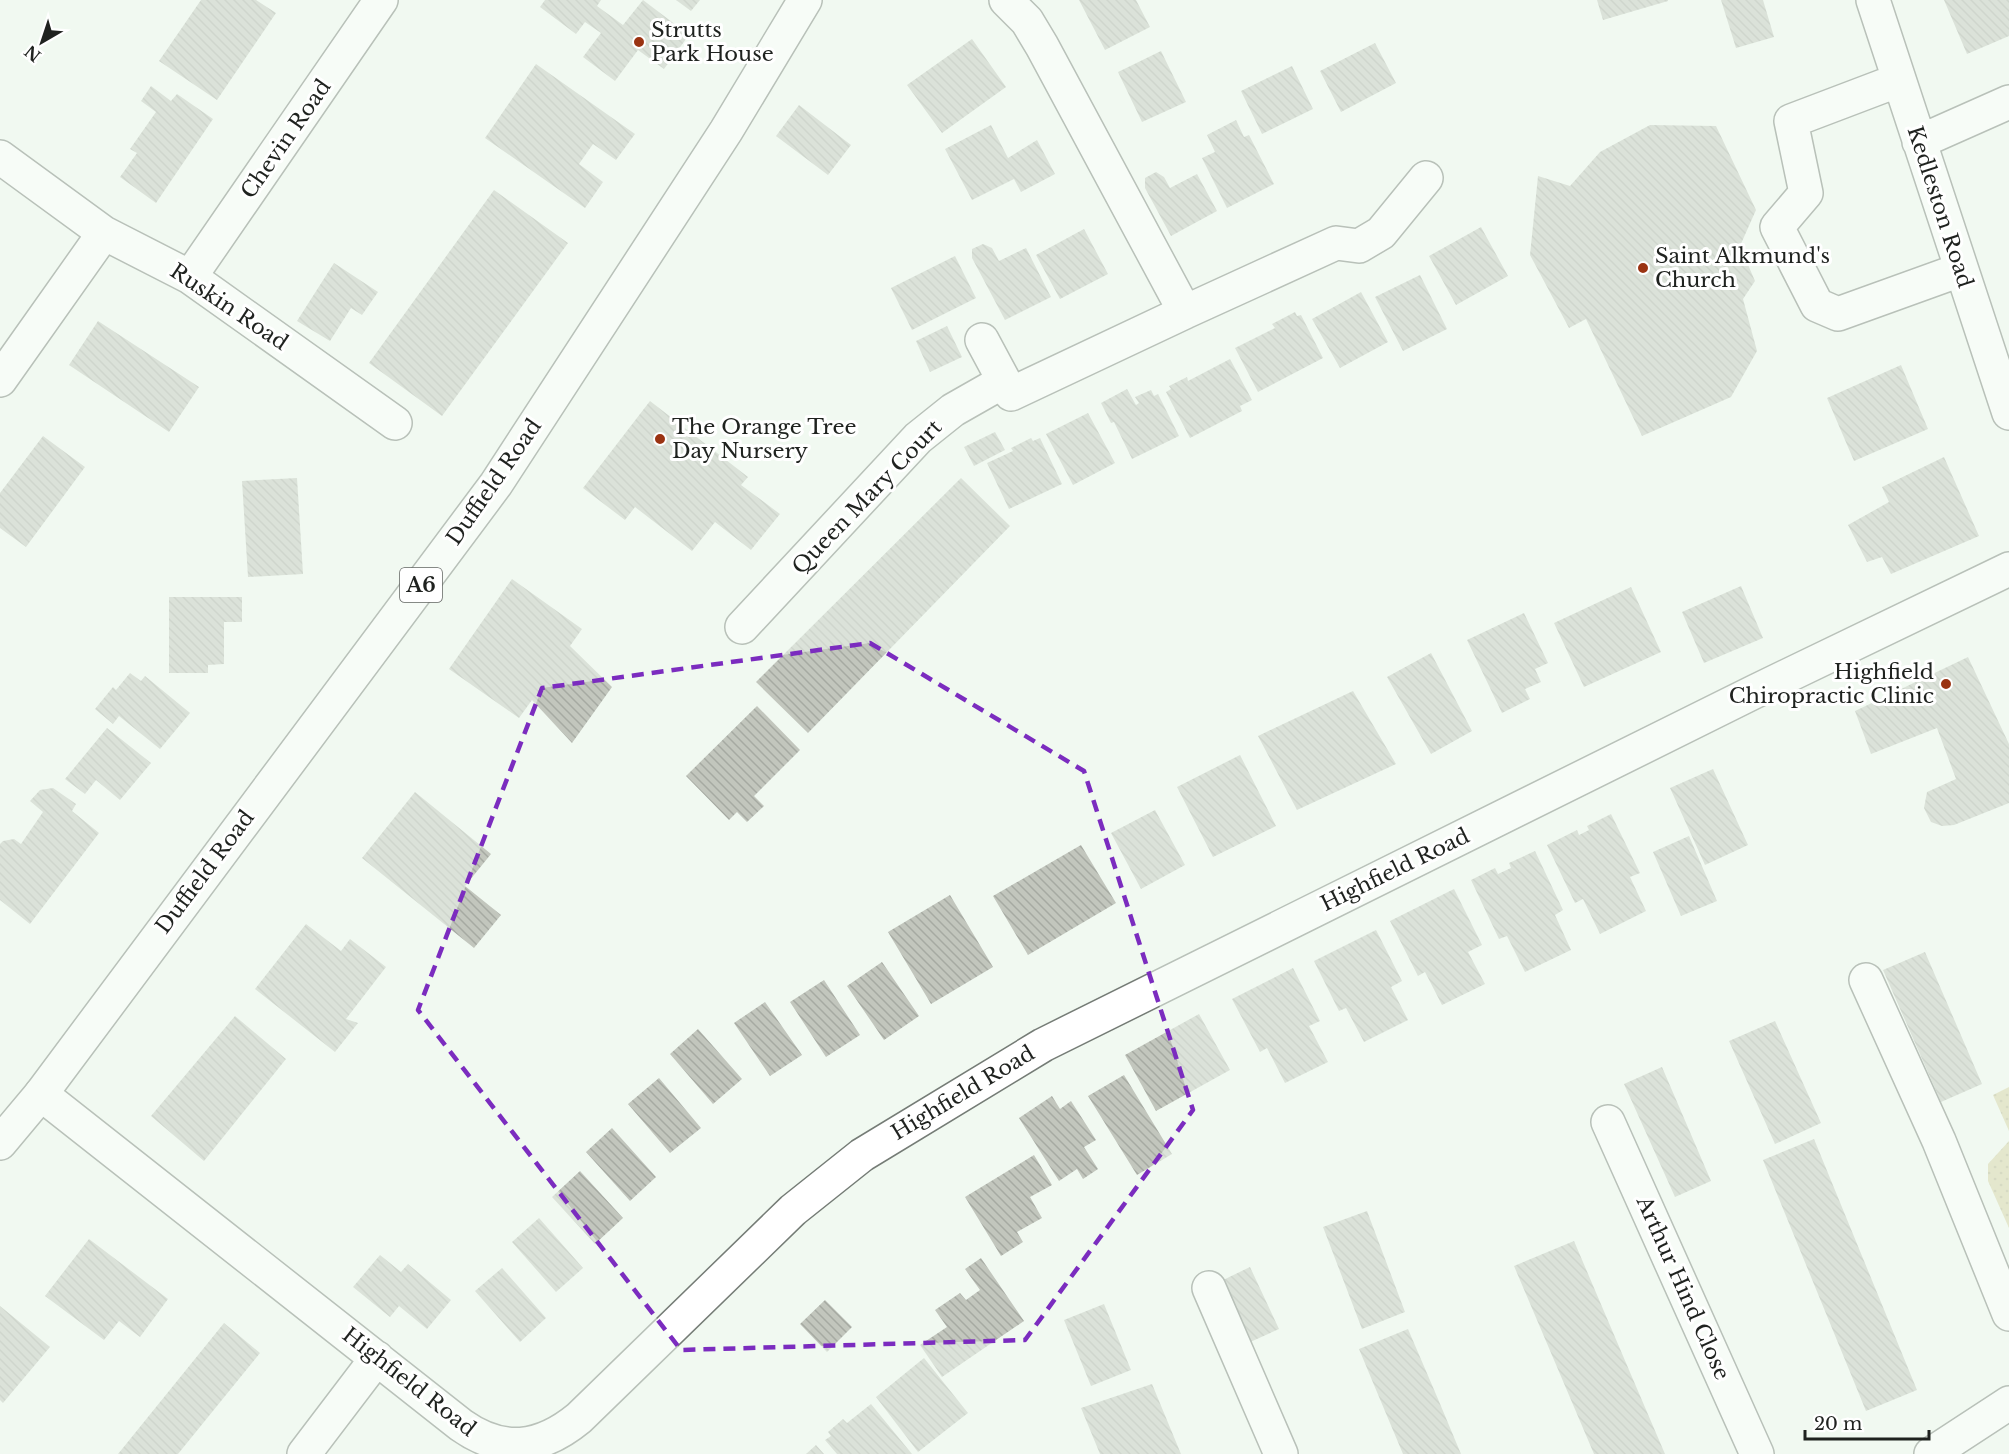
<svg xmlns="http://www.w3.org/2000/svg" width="2009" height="1454" font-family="'Libre Baskerville',serif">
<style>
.grass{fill:url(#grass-dots)}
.building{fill:url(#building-back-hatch)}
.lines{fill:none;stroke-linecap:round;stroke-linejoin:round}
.minor-casing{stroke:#757c76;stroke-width:36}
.major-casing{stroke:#757c76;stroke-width:36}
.minor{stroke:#fff;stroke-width:33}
.major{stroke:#fff;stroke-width:33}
.marked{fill:none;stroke:#7b2cbf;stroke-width:4.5;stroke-dasharray:12 8;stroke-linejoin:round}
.poi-dot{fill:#9a3312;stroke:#fff;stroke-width:2}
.labels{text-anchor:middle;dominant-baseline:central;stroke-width:6;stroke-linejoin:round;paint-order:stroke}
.shield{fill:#fff;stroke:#626462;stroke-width:1.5}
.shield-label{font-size:20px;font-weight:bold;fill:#1f221f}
.poi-label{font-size:21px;fill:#1f221f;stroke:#fff;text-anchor:start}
.street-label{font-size:21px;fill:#1f221f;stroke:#fff}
</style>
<defs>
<pattern id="grass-dots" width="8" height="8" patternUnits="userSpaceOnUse" patternTransform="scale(1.5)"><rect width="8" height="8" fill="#d6d1a3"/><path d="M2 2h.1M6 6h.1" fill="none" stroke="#b7b38c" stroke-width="1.8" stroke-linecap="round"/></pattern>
<pattern id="building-back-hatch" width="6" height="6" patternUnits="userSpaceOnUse" patternTransform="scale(1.5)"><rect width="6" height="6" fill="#c2c6bd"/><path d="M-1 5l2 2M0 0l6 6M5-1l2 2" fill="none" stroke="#a6aaa2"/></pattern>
</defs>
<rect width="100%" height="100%" fill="#f1f9f1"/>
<!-- grass -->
<path class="grass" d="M 2009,1087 L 2009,1131 L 1993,1095 Z
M 2009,1141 L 2009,1228 L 1988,1181 L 1988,1164 Z"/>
<!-- building -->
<path class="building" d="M 201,0 L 256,0 L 276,13 L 217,100 L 159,61 Z
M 545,0 L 601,0 L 597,6 L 623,25 L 643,0 L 689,35 L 664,69 L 638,50 L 615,81 L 583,57 L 601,33 L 585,22 L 576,34 L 540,7 Z
M 676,0 L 700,0 L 691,11 Z
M 1079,0 L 1136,0 L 1150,27 L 1105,50 Z
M 1597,0 L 1668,0 L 1668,1 L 1603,20 Z
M 1721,0 L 1763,0 L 1774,37 L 1736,48 Z
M 1944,0 L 2009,0 L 2009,36 L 1967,54 Z
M 972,39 L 1006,87 L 942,133 L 907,85 Z
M 1375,43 L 1396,83 L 1341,112 L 1320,71 Z
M 1161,51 L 1186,102 L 1142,122 L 1118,72 Z
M 536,64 L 635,134 L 616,160 L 593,144 L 579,164 L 603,182 L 585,208 L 485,138 Z
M 1292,66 L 1313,109 L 1262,134 L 1241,91 Z
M 151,86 L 171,101 L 177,94 L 213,119 L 156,203 L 120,177 L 137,153 L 130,149 L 156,112 L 141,101 Z
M 799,105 L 851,145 L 828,175 L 776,136 Z
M 1236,120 L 1244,137 L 1249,135 L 1274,184 L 1227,208 L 1202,158 L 1215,152 L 1207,135 Z
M 991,125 L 1008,158 L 1037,140 L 1055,174 L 1021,192 L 1014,179 L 972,200 L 945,149 Z
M 1650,125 L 1716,126 L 1756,210 L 1740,246 L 1755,281 L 1743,299 L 1757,351 L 1731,397 L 1642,436 L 1586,319 L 1569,328 L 1530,255 L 1538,176 L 1570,186 L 1600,152 Z
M 1156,172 L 1164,177 L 1170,188 L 1197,174 L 1217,211 L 1171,236 L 1145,188 L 1145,178 Z
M 494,190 L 568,243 L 442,416 L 369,363 Z
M 1481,227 L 1508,276 L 1456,305 L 1429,256 Z
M 1084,229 L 1108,274 L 1060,299 L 1036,255 Z
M 983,244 L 992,248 L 999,261 L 1026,248 L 1051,297 L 1005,320 L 972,258 L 972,249 Z
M 955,256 L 976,298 L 912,330 L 891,288 Z
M 334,263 L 378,292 L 362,315 L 351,308 L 330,341 L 297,321 Z
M 1420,275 L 1447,329 L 1403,351 L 1375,297 Z
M 1361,292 L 1388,342 L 1340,368 L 1312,319 Z
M 1295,312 L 1297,316 L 1301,315 L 1323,358 L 1258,392 L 1235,348 L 1275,328 L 1272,324 Z
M 98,321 L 199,387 L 169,432 L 69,365 Z
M 947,326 L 962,357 L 930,372 L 916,341 Z
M 1230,359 L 1252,400 L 1240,406 L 1242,411 L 1190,438 L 1166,392 L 1171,389 L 1169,386 L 1187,377 L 1188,381 Z
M 1901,365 L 1928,429 L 1854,461 L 1827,398 Z
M 1127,389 L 1136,405 L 1139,403 L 1135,397 L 1151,390 L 1154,396 L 1158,394 L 1179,436 L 1132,459 L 1114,422 L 1111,423 L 1101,403 Z
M 650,401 L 748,477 L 741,485 L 780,514 L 751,550 L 715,522 L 692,551 L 635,507 L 625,520 L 583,488 Z
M 1088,413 L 1115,463 L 1073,485 L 1046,434 Z
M 995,432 L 1005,450 L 974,466 L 964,447 Z
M 43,436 L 85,467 L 26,547 L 0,528 L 0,493 Z
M 1031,438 L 1033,441 L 1040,438 L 1062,484 L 1009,509 L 987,463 L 1013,451 L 1011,448 Z
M 1944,457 L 1979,536 L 1891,574 L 1882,557 L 1867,562 L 1848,525 L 1889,502 L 1882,487 Z
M 297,478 L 303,574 L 248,577 L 242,481 Z
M 961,478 L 1010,526 L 808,733 L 756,682 Z
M 512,579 L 582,629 L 570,646 L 612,687 L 572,743 L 532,700 L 519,718 L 449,669 Z
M 1741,586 L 1763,638 L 1704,663 L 1682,612 Z
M 1631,587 L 1661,652 L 1584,687 L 1554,623 Z
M 169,597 L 242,597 L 242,622 L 224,622 L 224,664 L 208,665 L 208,673 L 169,673 Z
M 1524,613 L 1548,663 L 1535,669 L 1541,682 L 1525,689 L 1530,699 L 1502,713 L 1467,640 Z
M 1431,653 L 1472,731 L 1431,754 L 1387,677 Z
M 1968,657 L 2009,744 L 2009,803 L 1954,825 L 1942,826 L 1931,822 L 1924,808 L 1927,792 L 1956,779 L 1937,728 L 1871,754 L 1855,711 Z
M 130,673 L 141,681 L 145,676 L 190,713 L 160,749 L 119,716 L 113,724 L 95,709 L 113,687 L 116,690 Z
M 1353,691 L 1396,764 L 1297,810 L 1258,736 Z
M 757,706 L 800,750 L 754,796 L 764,806 L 747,822 L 737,812 L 729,820 L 686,776 Z
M 107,728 L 151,763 L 120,800 L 96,780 L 85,794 L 65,779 Z
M 1240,755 L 1276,826 L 1213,857 L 1177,787 Z
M 1713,769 L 1748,845 L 1705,865 L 1670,788 Z
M 53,788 L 76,804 L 72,811 L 99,833 L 30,924 L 0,900 L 0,844 L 3,841 L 14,839 L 21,844 L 43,812 L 30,801 L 40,790 Z
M 415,792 L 491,854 L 465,886 L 501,915 L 474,948 L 362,858 Z
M 1155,810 L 1185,865 L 1141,889 L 1111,833 Z
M 1611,814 L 1640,873 L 1630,877 L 1646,911 L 1600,934 L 1583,899 L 1575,903 L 1547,845 L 1577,830 L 1579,835 L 1589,830 L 1587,826 Z
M 1689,836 L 1717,901 L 1681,916 L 1653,852 Z
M 1081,845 L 1116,903 L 1028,955 L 993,896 Z
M 1535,851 L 1563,910 L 1555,915 L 1571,950 L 1525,972 L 1507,936 L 1499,939 L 1471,880 L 1495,868 L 1498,874 L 1511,868 L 1509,863 Z
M 1454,889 L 1482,945 L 1468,952 L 1485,984 L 1442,1005 L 1425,972 L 1418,976 L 1390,921 Z
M 950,895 L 993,967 L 931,1004 L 888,932 Z
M 306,924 L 341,951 L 350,939 L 386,967 L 346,1019 L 358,1023 L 335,1052 L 255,989 Z
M 1376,930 L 1402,981 L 1391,987 L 1408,1020 L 1364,1042 L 1346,1008 L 1339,1011 L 1314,961 Z
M 1925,952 L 1982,1084 L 1941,1102 L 1883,970 Z
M 882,962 L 919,1016 L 884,1040 L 847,986 Z
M 1293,968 L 1320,1021 L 1309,1026 L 1328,1062 L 1285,1083 L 1267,1048 L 1260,1052 L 1232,999 Z
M 824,980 L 860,1035 L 826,1057 L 790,1002 Z
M 765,1002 L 802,1055 L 770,1076 L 734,1023 Z
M 1199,1014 L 1230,1070 L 1156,1111 L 1125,1055 Z
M 235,1016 L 286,1059 L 204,1161 L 151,1116 Z
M 1775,1021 L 1821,1123 L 1775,1144 L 1729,1041 Z
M 698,1029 L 742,1079 L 713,1104 L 670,1054 Z
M 1662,1067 L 1711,1181 L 1675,1197 L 1624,1084 Z
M 1124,1075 L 1172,1154 L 1137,1175 L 1088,1096 Z
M 659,1078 L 701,1128 L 670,1153 L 628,1104 Z
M 1052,1096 L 1060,1109 L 1071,1101 L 1096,1140 L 1084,1147 L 1098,1169 L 1083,1179 L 1077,1169 L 1059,1181 L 1019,1118 Z
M 612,1128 L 656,1177 L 630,1201 L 586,1152 Z
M 1814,1139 L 1917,1390 L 1866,1411 L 1763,1160 Z
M 1034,1155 L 1052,1185 L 1030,1197 L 1042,1218 L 1017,1232 L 1023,1242 L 1001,1256 L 965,1197 Z
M 580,1171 L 623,1218 L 595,1244 L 552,1197 Z
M 1367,1211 L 1405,1312 L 1362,1329 L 1323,1227 Z
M 539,1218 L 583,1268 L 556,1292 L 512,1242 Z
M 89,1239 L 168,1299 L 140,1337 L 119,1321 L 104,1340 L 45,1296 Z
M 1574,1241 L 1635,1384 L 1665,1454 L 1594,1454 L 1514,1266 Z
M 380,1255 L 401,1272 L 408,1264 L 451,1300 L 427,1329 L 399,1306 L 390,1317 L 353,1287 Z
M 981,1258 L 1024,1321 L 942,1377 L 920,1345 L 947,1327 L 935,1310 L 960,1293 L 966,1300 L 980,1290 L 965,1269 Z
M 1250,1267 L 1279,1329 L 1248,1343 L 1219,1282 Z
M 502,1268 L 546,1318 L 520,1342 L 475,1291 Z
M 825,1300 L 852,1327 L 827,1352 L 800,1324 Z
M 1104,1304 L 1131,1370 L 1091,1386 L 1064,1320 Z
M 0,1306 L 50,1347 L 3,1403 L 0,1400 Z
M 224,1323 L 260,1353 L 178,1454 L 118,1454 Z
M 1408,1329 L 1438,1399 L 1461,1454 L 1403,1454 L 1374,1385 L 1359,1349 Z
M 924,1358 L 968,1413 L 918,1452 L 876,1397 Z
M 1152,1384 L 1181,1454 L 1100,1454 L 1081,1408 Z
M 871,1404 L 912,1454 L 837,1454 L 825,1440 L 831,1436 L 828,1432 L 843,1419 L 847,1423 Z
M 816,1445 L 824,1454 L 806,1454 Z"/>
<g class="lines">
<defs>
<path id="minor" d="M 1873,0 L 2009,413
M 1899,80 L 1791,121 L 1806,193 L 1777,227 L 1817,305 L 1838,314 L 1960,270
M 1919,142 L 2009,102
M 0,157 L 104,233 L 190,277 L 395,423
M 190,277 L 381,0
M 1185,312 L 1336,243 L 1359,246 L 1381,233 L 1426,178
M 982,340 L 1011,394 L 1185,312 L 1042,46 L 1027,21 L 1006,0
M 0,380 L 104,233
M 742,627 L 918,438 L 953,410 L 1004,381
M 1866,980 L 1939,1141 L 2009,1314
M 41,1094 L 461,1425 C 502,1454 540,1450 579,1418 L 793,1210 L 862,1155 L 1043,1045 L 1756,691 L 2009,569
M 1608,1122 L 1757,1454
M 1209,1288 L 1281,1454
M 304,1454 L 377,1358
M 1931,1454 L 2009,1403"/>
<path id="major" d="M 0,1143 L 41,1094 L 496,484 L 726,131 L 805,0"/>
</defs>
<!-- minor casing -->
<use href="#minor" class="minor-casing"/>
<!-- major casing -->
<use href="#major" class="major-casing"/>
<!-- minor -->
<use href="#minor" class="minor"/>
<!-- major -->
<use href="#major" class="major"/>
</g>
<!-- marked area -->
<path d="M0 0H2009V1454H0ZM 870,643 L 1084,771 L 1193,1110 L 1025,1340 L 681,1350 L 418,1010 L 542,688 Z" fill="#f1f9f1" fill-opacity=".55" fill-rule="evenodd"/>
<path class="marked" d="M 870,643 L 1084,771 L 1193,1110 L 1025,1340 L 681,1350 L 418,1010 L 542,688 Z"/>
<!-- markers -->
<g class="poi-dot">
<circle cx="639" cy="42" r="6"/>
<circle cx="1643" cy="268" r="6"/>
<circle cx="660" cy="439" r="6"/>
<circle cx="1946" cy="684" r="6"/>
</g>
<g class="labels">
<!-- shield labels -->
<rect class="shield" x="400" y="568" width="42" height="34" rx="4.5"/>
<g class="shield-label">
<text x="421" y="585">A6</text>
</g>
<!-- poi labels -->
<g class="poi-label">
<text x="651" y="30">Strutts<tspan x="651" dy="24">Park House</tspan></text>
<text x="1655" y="256">Saint Alkmund's<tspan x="1655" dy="24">Church</tspan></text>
<text x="672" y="427">The Orange Tree<tspan x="672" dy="24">Day Nursery</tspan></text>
<text x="1934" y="672" text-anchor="end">Highfield<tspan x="1934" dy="24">Chiropractic Clinic</tspan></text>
</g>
<!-- street labels -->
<g class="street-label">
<text transform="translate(286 139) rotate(-55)">Chevin Road</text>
<text transform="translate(1940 207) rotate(72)">Kedleston Road</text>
<text transform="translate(229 307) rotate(34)">Ruskin Road</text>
<text transform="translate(494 482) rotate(-55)">Duffield Road</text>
<text transform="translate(867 497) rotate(-46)">Queen Mary Court</text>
<text transform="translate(1395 870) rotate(-26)">Highfield Road</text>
<text transform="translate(205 872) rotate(-53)">Duffield Road</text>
<text transform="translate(963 1093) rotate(-31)">Highfield Road</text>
<text transform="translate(1683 1288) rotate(66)">Arthur Hind Close</text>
<text transform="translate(409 1382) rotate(38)">Highfield Road</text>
</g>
</g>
<!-- north arrow -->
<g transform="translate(42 42) rotate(219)" stroke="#ffffff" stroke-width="4.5" paint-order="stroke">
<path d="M0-4.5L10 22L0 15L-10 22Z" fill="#1f221f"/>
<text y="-9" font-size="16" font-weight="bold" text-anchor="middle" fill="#1f221f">N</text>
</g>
<!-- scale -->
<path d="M1805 1430v9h124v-9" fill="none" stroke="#1f221f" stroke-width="3"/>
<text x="1814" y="1430" font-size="18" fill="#1f221f" stroke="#ffffff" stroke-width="4.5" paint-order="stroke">20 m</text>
</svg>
